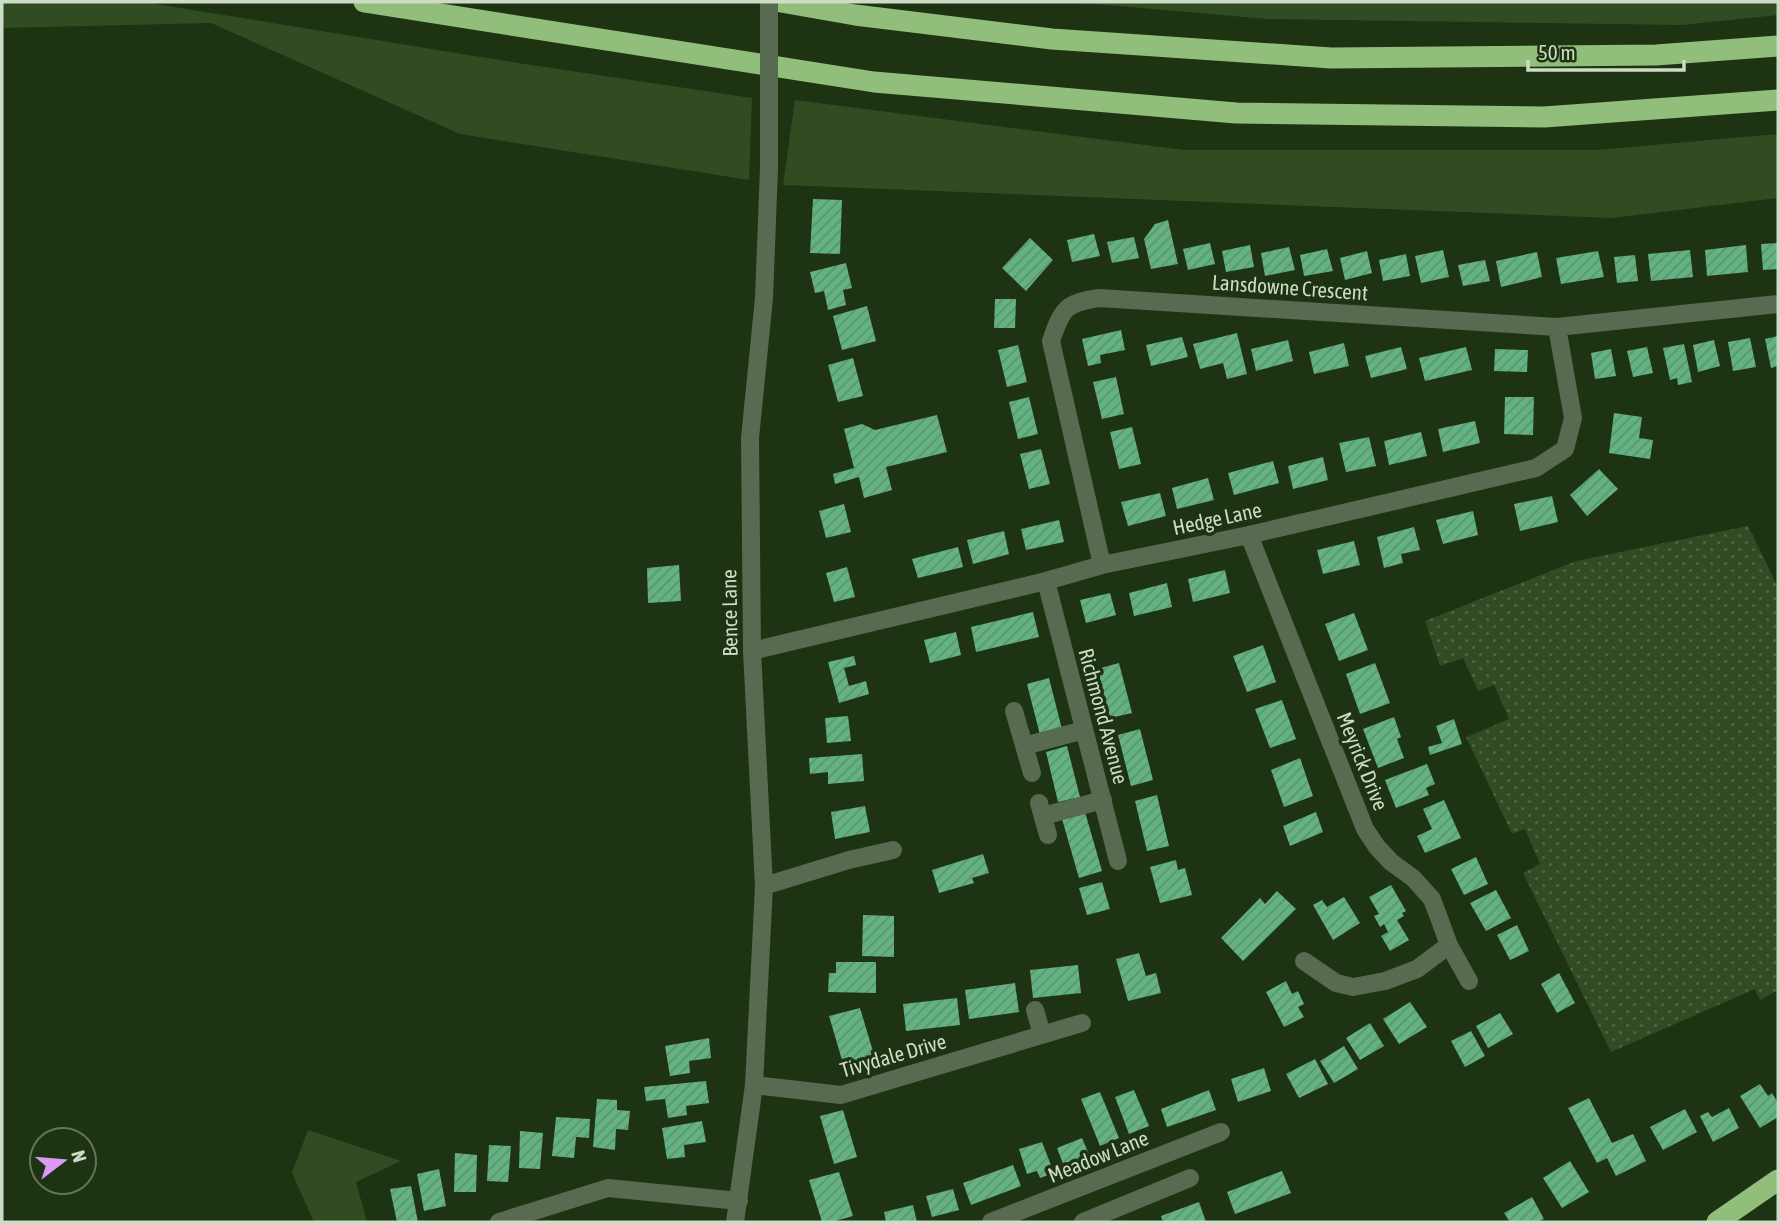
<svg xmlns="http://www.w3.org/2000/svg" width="1780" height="1224" font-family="'Asap Condensed',sans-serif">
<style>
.grass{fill:#314c22}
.garden{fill:url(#garden-dots)}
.building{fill:url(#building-hatch)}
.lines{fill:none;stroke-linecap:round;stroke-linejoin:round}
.minor{stroke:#586a4f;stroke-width:18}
.highway{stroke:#91be7a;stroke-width:21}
.minor-bridge{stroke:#586a4f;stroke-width:18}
.labels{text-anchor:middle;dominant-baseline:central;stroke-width:7;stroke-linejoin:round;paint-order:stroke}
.street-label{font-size:21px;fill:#cddbc7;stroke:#1d3311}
</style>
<defs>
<pattern id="garden-dots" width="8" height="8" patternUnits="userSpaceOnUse" patternTransform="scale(1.75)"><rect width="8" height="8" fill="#314c22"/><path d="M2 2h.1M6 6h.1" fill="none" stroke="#4e6541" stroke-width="1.8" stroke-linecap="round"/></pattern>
<pattern id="building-hatch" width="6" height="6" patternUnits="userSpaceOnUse" patternTransform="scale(1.75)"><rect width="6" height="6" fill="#64b182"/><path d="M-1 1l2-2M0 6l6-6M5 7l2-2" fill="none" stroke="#5a9570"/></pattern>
</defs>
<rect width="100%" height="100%" fill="#1d3311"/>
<!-- grass -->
<path class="grass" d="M 2,2 L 144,2 L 518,63 L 752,98 L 749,180 L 460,134 L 211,23 L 2,28 Z
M 1072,2 L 1778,2 L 1778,15 L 1682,25 L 1267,19 Z
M 795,100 L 1184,150 L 1596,150 L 1778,134 L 1778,198 L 1612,218 L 783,185 Z
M 308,1130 L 401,1161 L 356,1182 L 367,1222 L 314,1222 L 292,1173 Z"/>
<!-- garden -->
<path class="garden" d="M 1748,526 L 1778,587 L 1778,990 L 1760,1000 L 1755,989 L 1611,1052 L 1523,873 L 1540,864 L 1525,829 L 1512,834 L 1466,737 L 1509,719 L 1494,685 L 1478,691 L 1463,658 L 1440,666 L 1425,621 L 1576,561 Z"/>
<!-- building -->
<path class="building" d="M 813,199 L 842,200 L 840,254 L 810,253 Z
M 1168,220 L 1178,264 L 1151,269 L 1144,239 L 1155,224 Z
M 1094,234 L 1100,256 L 1072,262 L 1067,240 Z
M 1134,237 L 1139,258 L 1112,263 L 1107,242 Z
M 1030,238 L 1053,260 L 1026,291 L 1002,268 Z
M 1210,243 L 1215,264 L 1188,270 L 1183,249 Z
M 1778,243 L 1778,269 L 1763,270 L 1761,244 Z
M 1250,245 L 1254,267 L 1226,272 L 1222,251 Z
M 1746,245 L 1748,272 L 1707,276 L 1705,250 Z
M 1289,247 L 1295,270 L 1265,276 L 1261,253 Z
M 1327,249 L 1333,271 L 1304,276 L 1300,255 Z
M 1443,250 L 1449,277 L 1421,283 L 1415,256 Z
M 1690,250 L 1693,277 L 1651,281 L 1648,254 Z
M 1367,251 L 1372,273 L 1345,280 L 1340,258 Z
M 1598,251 L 1604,277 L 1561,284 L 1556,258 Z
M 1537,252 L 1542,277 L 1501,287 L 1496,261 Z
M 1406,254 L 1410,276 L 1383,281 L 1379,260 Z
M 1635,255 L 1638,281 L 1617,283 L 1614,257 Z
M 1485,260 L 1490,281 L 1463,286 L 1458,265 Z
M 846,263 L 852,288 L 843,290 L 846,305 L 828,310 L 824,291 L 815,293 L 810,272 Z
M 995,299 L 1016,299 L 1015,328 L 994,328 Z
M 867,306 L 876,341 L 842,350 L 833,316 Z
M 1121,330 L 1125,350 L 1100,355 L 1101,363 L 1088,366 L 1082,339 Z
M 1237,333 L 1247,374 L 1227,379 L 1223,363 L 1200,369 L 1193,344 Z
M 1778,336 L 1778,366 L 1771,368 L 1765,339 Z
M 1182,337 L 1188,357 L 1151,366 L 1146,345 Z
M 1750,338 L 1756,367 L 1733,371 L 1728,342 Z
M 1288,340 L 1293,361 L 1256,371 L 1251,349 Z
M 1714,340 L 1720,366 L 1698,372 L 1693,345 Z
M 1344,343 L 1349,366 L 1314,374 L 1309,352 Z
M 1684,344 L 1692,382 L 1678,385 L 1677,378 L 1670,380 L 1663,348 Z
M 1018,345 L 1027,382 L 1007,387 L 998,350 Z
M 1401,347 L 1407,369 L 1371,378 L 1365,356 Z
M 1466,347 L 1472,370 L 1425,381 L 1419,358 Z
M 1647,347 L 1653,373 L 1633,377 L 1627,351 Z
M 1495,349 L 1528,350 L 1527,372 L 1494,371 Z
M 1611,349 L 1616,376 L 1595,379 L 1591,353 Z
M 853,358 L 863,396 L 838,402 L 828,365 Z
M 1116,377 L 1124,414 L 1102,419 L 1093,382 Z
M 1029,397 L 1038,434 L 1018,439 L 1009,402 Z
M 1505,397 L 1534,397 L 1533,435 L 1504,434 Z
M 1614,413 L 1642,417 L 1639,438 L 1653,440 L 1650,459 L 1609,453 Z
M 937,415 L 947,452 L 886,467 L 892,490 L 864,498 L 859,477 L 835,484 L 833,474 L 854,468 L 844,429 L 862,424 L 875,430 Z
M 1475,421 L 1480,443 L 1443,452 L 1438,429 Z
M 1132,427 L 1141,464 L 1119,469 L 1110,432 Z
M 1421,432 L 1427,456 L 1389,465 L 1384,441 Z
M 1369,437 L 1376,466 L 1346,472 L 1339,443 Z
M 1041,449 L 1050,484 L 1029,489 L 1020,454 Z
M 1323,457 L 1328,480 L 1293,489 L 1288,466 Z
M 1273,461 L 1279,483 L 1234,495 L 1228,473 Z
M 1599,469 L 1618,489 L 1587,516 L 1570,495 Z
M 1208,478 L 1214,500 L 1177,509 L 1172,488 Z
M 1160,493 L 1166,516 L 1128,526 L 1121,502 Z
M 1552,496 L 1558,522 L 1520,531 L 1514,504 Z
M 844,504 L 851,532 L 826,538 L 819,511 Z
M 1473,511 L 1478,535 L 1443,544 L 1436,520 Z
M 1059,520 L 1064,542 L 1026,550 L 1021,529 Z
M 1414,527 L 1420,550 L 1401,554 L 1403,563 L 1384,568 L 1377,537 Z
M 1004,531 L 1009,554 L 973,564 L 967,540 Z
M 1354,541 L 1360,565 L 1323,574 L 1317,550 Z
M 958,547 L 963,567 L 918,578 L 912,559 Z
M 679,565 L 681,601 L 648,603 L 647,568 Z
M 847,567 L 855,597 L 834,602 L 826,573 Z
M 1225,570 L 1230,593 L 1193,602 L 1188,579 Z
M 1167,583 L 1172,607 L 1134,616 L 1129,593 Z
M 1110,593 L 1116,615 L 1086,623 L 1080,600 Z
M 1033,612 L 1039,637 L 976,652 L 971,627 Z
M 1354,613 L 1368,650 L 1339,661 L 1325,624 Z
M 956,632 L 961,655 L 930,663 L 924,640 Z
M 1263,645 L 1276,682 L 1247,692 L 1233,656 Z
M 854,656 L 856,665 L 844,668 L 849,686 L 866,681 L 869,694 L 839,703 L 828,662 Z
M 1119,663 L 1132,713 L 1110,718 L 1097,669 Z
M 1375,663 L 1390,703 L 1360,714 L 1346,674 Z
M 1049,678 L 1062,729 L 1040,735 L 1027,684 Z
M 1282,700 L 1296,739 L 1270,748 L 1255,709 Z
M 848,716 L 851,741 L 827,743 L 825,718 Z
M 1394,717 L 1401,737 L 1397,739 L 1404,758 L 1378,768 L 1363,729 Z
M 1454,719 L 1462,744 L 1430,755 L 1428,747 L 1442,743 L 1436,726 Z
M 1140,729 L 1153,780 L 1131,786 L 1118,735 Z
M 1067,746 L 1080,797 L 1058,802 L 1046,752 Z
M 862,754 L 864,781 L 828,784 L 828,772 L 810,774 L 809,758 Z
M 1300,758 L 1313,796 L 1284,807 L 1271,770 Z
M 1427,764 L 1435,784 L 1426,788 L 1429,795 L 1396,808 L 1385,780 Z
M 1157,795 L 1169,846 L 1147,851 L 1135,801 Z
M 1444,800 L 1461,838 L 1425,853 L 1417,836 L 1432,829 L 1423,809 Z
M 865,806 L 870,832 L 835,839 L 831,812 Z
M 1085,812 L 1102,871 L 1079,878 L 1062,819 Z
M 1316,812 L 1323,832 L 1290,846 L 1283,826 Z
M 983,854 L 989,873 L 972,878 L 974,883 L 939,893 L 932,870 Z
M 1476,857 L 1488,884 L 1464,895 L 1451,869 Z
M 1176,860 L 1178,870 L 1185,868 L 1192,895 L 1160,903 L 1150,867 Z
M 1102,882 L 1110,909 L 1087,915 L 1079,888 Z
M 1391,885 L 1406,911 L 1402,913 L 1404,916 L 1397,920 L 1409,940 L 1390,951 L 1381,936 L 1388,932 L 1384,924 L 1380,927 L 1374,916 L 1379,914 L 1369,897 Z
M 1496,890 L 1511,918 L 1486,931 L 1470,903 Z
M 1277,891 L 1296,909 L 1243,961 L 1221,938 L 1260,898 L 1265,904 Z
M 1344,897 L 1360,923 L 1333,940 L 1313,905 L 1322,900 L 1327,907 Z
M 863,915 L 894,916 L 894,957 L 862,956 Z
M 1517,925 L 1529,951 L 1510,960 L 1497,935 Z
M 1139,953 L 1146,976 L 1156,973 L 1161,993 L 1128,1001 L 1116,959 Z
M 836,962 L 876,962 L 876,993 L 828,992 L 829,973 L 836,973 Z
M 1078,965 L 1081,993 L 1033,998 L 1030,970 Z
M 1559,973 L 1575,1003 L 1557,1013 L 1541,984 Z
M 1286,981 L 1292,994 L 1298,991 L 1304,1004 L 1298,1007 L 1304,1017 L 1284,1027 L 1266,992 Z
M 1015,983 L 1019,1012 L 969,1019 L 965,990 Z
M 957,998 L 960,1025 L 906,1031 L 903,1004 Z
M 1410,1002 L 1427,1027 L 1399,1044 L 1383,1019 Z
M 860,1008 L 878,1068 L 847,1077 L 829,1016 Z
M 1500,1013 L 1513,1034 L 1488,1048 L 1476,1026 Z
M 1370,1023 L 1384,1046 L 1360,1060 L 1346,1038 Z
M 1471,1031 L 1485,1056 L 1465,1067 L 1451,1041 Z
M 709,1038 L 711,1058 L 689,1061 L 690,1073 L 670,1076 L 665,1046 Z
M 1344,1046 L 1358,1069 L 1334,1083 L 1320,1061 Z
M 1315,1059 L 1328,1084 L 1299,1098 L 1286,1074 Z
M 1264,1068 L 1271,1091 L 1238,1102 L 1231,1079 Z
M 706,1081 L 709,1103 L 686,1106 L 687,1115 L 668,1118 L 665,1099 L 646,1101 L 644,1087 Z
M 1760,1084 L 1768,1096 L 1772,1093 L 1778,1103 L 1778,1117 L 1760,1128 L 1740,1096 Z
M 1134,1090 L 1149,1126 L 1129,1134 L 1115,1097 Z
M 1209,1090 L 1216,1110 L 1167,1127 L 1161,1109 Z
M 1100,1092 L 1119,1138 L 1100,1146 L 1081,1099 Z
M 1589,1098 L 1612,1143 L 1633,1134 L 1646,1161 L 1616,1176 L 1607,1158 L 1597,1163 L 1568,1108 Z
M 597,1099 L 617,1100 L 617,1110 L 630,1111 L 628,1130 L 616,1129 L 615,1150 L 593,1147 Z
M 1729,1108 L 1739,1128 L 1713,1142 L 1700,1116 L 1708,1112 L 1712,1117 Z
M 1685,1109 L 1697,1132 L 1663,1150 L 1650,1127 Z
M 843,1110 L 857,1157 L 834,1164 L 820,1116 Z
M 556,1117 L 590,1119 L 589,1138 L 576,1137 L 574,1158 L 552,1156 Z
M 702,1121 L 706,1142 L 684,1145 L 685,1157 L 667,1159 L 662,1128 Z
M 520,1131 L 543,1133 L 540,1169 L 519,1168 Z
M 1082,1138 L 1091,1159 L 1065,1169 L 1057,1148 Z
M 1042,1142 L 1054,1173 L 1040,1178 L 1037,1171 L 1027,1174 L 1019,1149 Z
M 489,1145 L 511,1146 L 508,1182 L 487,1181 Z
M 455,1153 L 477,1155 L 476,1192 L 454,1192 Z
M 1570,1161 L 1589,1192 L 1562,1208 L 1543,1178 Z
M 1013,1165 L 1021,1186 L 971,1205 L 963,1183 Z
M 439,1169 L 446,1206 L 424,1211 L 417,1174 Z
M 1282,1171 L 1291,1193 L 1235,1214 L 1227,1192 Z
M 839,1172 L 853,1216 L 832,1222 L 822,1222 L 809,1180 Z
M 411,1186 L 418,1222 L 397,1222 L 390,1189 Z
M 953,1189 L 959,1210 L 932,1217 L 926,1196 Z
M 1532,1197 L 1544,1219 L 1538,1222 L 1510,1222 L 1504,1213 Z
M 1199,1202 L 1206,1222 L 1163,1222 L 1161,1216 Z
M 913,1205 L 917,1222 L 886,1222 L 884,1212 Z"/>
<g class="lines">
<!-- minor -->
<path class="minor" d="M 1249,535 L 1365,829 L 1377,847 L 1391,862 L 1413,878 L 1432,899 L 1449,945 L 1469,981
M 1102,565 L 1051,341 C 1062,309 1065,303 1099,298 L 1557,327 L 1778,304
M 1046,581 L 1118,861
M 752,651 L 1046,581 L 1102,565 L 1249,535 L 1536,468 L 1565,449 L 1573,418 L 1557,327
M 1014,711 L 1032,773
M 1024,746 L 1084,730
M 1039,803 L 1048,835
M 1043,816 L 1103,800
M 764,886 L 849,860 L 893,850
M 1304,961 L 1336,983 L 1353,987 L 1385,981 L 1417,969 L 1449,945
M 1035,1010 L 1042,1034
M 754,1085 L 841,1095 L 1082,1023
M 499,1222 L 608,1188 L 739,1201
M 735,1222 L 754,1085 L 764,886 L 752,651 L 750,438 L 764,298 L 769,168
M 991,1222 L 1221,1132
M 1083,1222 L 1190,1178"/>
<!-- highway -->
<path class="highway" d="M 364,2 L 874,82 L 1236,113 L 1544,117 L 1778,100
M 781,2 L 855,15 L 1052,39 L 1331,58 L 1656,55 L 1778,46
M 1717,1222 L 1778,1180"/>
<!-- minor-bridge -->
<path class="minor-bridge" d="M 769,2 L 769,168"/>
</g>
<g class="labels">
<!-- street labels -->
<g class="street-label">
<text transform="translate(1290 287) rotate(4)">Lansdowne Crescent</text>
<text transform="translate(1217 518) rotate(-12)">Hedge Lane</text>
<text transform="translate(729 613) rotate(-91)">Bence Lane</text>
<text transform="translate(1104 716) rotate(75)">Richmond Avenue</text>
<text transform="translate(1363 761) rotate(68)">Meyrick Drive</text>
<text transform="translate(893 1055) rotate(-16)">Tivydale Drive</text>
<text transform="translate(1098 1156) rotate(-22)">Meadow Lane</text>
</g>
</g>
<!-- border -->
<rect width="1780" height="1224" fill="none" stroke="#cddbc7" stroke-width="7"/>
<!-- north arrow -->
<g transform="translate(63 1161) rotate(74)"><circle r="33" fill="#1d3311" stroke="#63765a" stroke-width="2"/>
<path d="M0-5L12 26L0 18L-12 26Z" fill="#db9af6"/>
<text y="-10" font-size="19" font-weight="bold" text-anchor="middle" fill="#cddbc7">N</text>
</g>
<!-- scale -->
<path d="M1528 60v10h156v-10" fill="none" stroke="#cddbc7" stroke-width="3.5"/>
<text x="1538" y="60" font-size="21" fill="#cddbc7" stroke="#1d3311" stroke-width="5" paint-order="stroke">50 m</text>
</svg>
